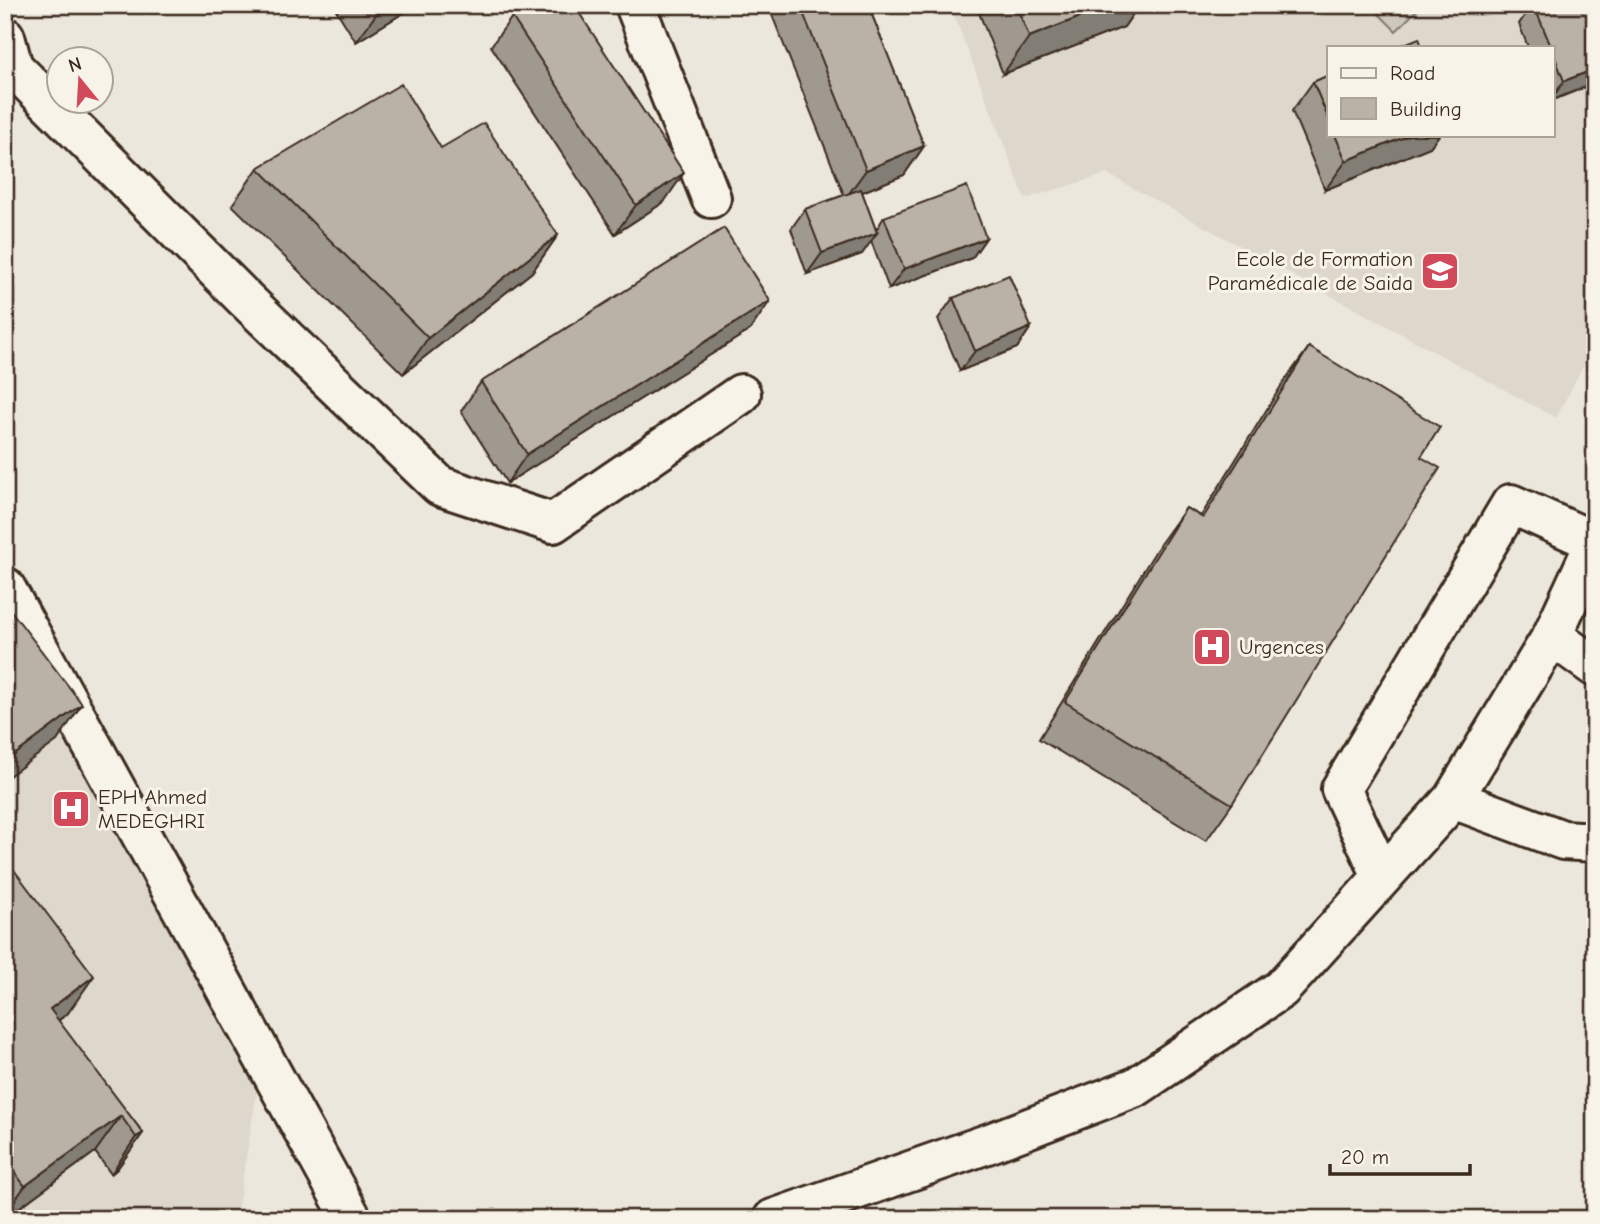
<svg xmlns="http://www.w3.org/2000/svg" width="1600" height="1224" font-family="'Comic Neue',sans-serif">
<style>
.built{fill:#ddd7cc;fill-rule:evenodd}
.grass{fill:#cec8bc;stroke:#84796d;stroke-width:2}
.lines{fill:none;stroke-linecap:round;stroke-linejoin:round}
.minor-casing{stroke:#3b2a1e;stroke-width:44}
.minor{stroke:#f7f3e8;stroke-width:38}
.wall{fill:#a09990;stroke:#3b2a1e;stroke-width:2}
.shaded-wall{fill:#827d75;stroke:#3b2a1e;stroke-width:2}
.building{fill:#bab2a7;stroke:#3b2a1e;stroke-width:2}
.labels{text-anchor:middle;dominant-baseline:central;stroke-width:6;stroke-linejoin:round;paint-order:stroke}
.poi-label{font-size:21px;fill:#3b2a1e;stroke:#f7f3e8;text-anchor:start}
</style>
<rect width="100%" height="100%" fill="#ece7dc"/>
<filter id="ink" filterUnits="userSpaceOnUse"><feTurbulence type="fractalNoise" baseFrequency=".0143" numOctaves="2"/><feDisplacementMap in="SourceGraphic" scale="14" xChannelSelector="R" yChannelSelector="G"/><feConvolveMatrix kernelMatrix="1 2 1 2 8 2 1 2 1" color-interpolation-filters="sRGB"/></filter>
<g filter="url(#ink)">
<!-- built -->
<path class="built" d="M 950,5 L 1595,5 L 1595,343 L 1556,418 L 1107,174 L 1025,199 ZM 1329,47 L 1553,47 L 1553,135 L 1329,135 Z
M 5,595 L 268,1024 L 236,1219 L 5,1219 Z"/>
<!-- grass -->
<path class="grass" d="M 1370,5 L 1422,5 L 1396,31 Z"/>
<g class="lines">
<defs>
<path id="minor" d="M 635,5 L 711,198
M 5,37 L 13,67 L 245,299 L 440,486 L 553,523 L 741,394
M 5,587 L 352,1219
M 1552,636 L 1595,667
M 1453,799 L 1563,840 L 1595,842
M 1382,876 L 1341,789 L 1511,504 L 1595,542
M 773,1219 L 990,1143 L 1136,1087 L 1281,989 L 1453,799 L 1552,636 L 1595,543"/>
</defs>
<!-- minor casing -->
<use href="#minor" class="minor-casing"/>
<!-- minor -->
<use href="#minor" class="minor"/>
</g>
<!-- wall -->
<path class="wall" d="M 333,5 L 414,5 L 413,7 L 356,42 Z
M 768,5 L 868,5 L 924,146 L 904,175 L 862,192 L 876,230 L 884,217 L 986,238 L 972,258 L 889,289 L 871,241 L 862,254 L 807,274 L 791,229 L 805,209 L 844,195 Z
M 976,5 L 1139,5 L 1124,27 L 1003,74 Z
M 1532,5 L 1595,5 L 1595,83 L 1553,100 L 1553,47 L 1528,47 L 1519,24 Z
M 512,17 L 664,202 L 615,234 L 491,46 Z
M 1329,75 L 1329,135 L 1439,135 L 1430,147 L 1325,190 L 1292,111 L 1313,82 Z
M 441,148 L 558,235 L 532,272 L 403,374 L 232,205 L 258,168 Z
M 953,298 L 1031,327 L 1017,348 L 960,371 L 938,319 Z
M 750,330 L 507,483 L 461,411 L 481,382 Z
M 1309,347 L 1421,457 L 1232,804 L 1206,841 L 1039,739 L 1160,544 L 1186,508 L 1201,516 L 1283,383 Z
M 5,858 L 68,1013 L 58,1021 L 143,1133 L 117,1169 L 111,1174 L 95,1152 L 5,1218 Z"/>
<!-- shaded-wall -->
<path class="shaded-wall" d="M 389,5 L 414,5 L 413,7 L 356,42 L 377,13 Z
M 1111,5 L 1139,5 L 1124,27 L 1003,74 L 1029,37 Z
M 1595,69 L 1595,83 L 1553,100 L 1553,97 L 1564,81 Z
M 1409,135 L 1439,135 L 1430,147 L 1325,190 L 1346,161 Z
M 924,146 L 904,175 L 845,199 L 866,170 Z
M 684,173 L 664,202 L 615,234 L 636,205 Z
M 877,233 L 862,254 L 807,274 L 822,253 Z
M 558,235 L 532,272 L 403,374 L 428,338 Z
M 986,238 L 972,258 L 889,289 L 904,269 Z
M 770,301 L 750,330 L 507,483 L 527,454 Z
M 1031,327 L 1017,348 L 960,371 L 975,351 Z
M 82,704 L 57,741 L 5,779 L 5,762 Z
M 94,976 L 68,1013 L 24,1046 L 50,1009 Z
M 121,1116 L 95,1152 L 5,1218 L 5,1214 L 25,1186 Z
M 143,1133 L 117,1169 L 111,1174 L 136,1137 Z"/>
<!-- building -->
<path class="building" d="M 372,5 L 389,5 L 377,13 Z
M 529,5 L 574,5 L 684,173 L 636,205 L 512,17 Z
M 800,5 L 868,5 L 924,146 L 866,170 Z
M 1016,5 L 1111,5 L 1029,37 Z
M 1534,5 L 1595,5 L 1595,69 L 1564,81 L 1553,52 L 1553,47 L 1551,47 Z
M 1419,38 L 1422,47 L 1397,47 Z
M 1329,75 L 1329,120 L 1313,82 Z
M 401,84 L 441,148 L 484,123 L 558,235 L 428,338 L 258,168 Z
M 1335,135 L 1409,135 L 1346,161 Z
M 967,186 L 986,238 L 904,269 L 884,217 Z
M 861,189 L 877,233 L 822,253 L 805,209 Z
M 724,228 L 770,301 L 527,454 L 481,382 Z
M 1009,275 L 1031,327 L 975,351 L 953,298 Z
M 1309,347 L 1440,427 L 1421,457 L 1440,468 L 1232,804 L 1065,702 L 1186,508 L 1203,518 Z
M 5,603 L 82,704 L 5,762 Z
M 5,858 L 94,976 L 50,1009 L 143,1133 L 136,1137 L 121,1116 L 25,1186 L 5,1160 L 5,945 L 10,941 L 5,935 Z"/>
</g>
<!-- icons -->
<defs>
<symbol id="university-square" viewBox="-11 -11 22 22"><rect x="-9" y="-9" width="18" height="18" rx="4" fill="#d1495b" stroke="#f7f3e8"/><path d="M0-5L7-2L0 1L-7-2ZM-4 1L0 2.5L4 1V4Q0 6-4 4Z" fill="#fff"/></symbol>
<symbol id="hospital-square" viewBox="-11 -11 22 22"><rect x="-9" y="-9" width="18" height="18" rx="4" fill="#d1495b" stroke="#f7f3e8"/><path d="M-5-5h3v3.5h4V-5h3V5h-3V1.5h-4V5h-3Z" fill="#fff"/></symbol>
</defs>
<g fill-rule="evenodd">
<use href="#university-square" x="1418" y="249" width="44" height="44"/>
<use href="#hospital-square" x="1190" y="625" width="44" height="44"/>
<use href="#hospital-square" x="49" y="787" width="44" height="44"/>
</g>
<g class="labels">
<!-- poi labels -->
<g class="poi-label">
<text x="1413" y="259" text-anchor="end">Ecole de Formation<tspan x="1413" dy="24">Paramédicale de Saida</tspan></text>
<text x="1239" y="647">Urgences</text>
<text x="98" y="797">EPH Ahmed<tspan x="98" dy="24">MEDEGHRI</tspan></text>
</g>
</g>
<!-- margin -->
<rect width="1600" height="1224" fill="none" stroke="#f7f3e8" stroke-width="28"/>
<rect x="14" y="14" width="1572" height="1196" fill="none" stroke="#3b2a1e" stroke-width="2.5" filter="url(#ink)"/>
<!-- legend -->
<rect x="1327" y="46" width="228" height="91" fill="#f7f3e8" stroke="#aca397" stroke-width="2"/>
<rect x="1341" y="68" width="35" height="10" fill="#f7f3e8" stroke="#aca397" stroke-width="2"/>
<text x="1390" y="80" font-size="21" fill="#3b2a1e">Road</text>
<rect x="1341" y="98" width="35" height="21" fill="#bab2a7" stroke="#aca397" stroke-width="2"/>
<text x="1390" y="116" font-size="21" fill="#3b2a1e">Building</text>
<!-- north arrow -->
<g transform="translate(80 80) rotate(342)"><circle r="33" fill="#f7f3e8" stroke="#aca397" stroke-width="2"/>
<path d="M0-5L12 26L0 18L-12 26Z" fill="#d1495b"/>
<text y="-10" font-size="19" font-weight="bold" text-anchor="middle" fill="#3b2a1e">N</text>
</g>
<!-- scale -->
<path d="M1330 1164v10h140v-10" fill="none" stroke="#3b2a1e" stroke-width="3.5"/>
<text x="1341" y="1164" font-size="21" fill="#3b2a1e" stroke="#f7f3e8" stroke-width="5" paint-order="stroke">20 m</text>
</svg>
